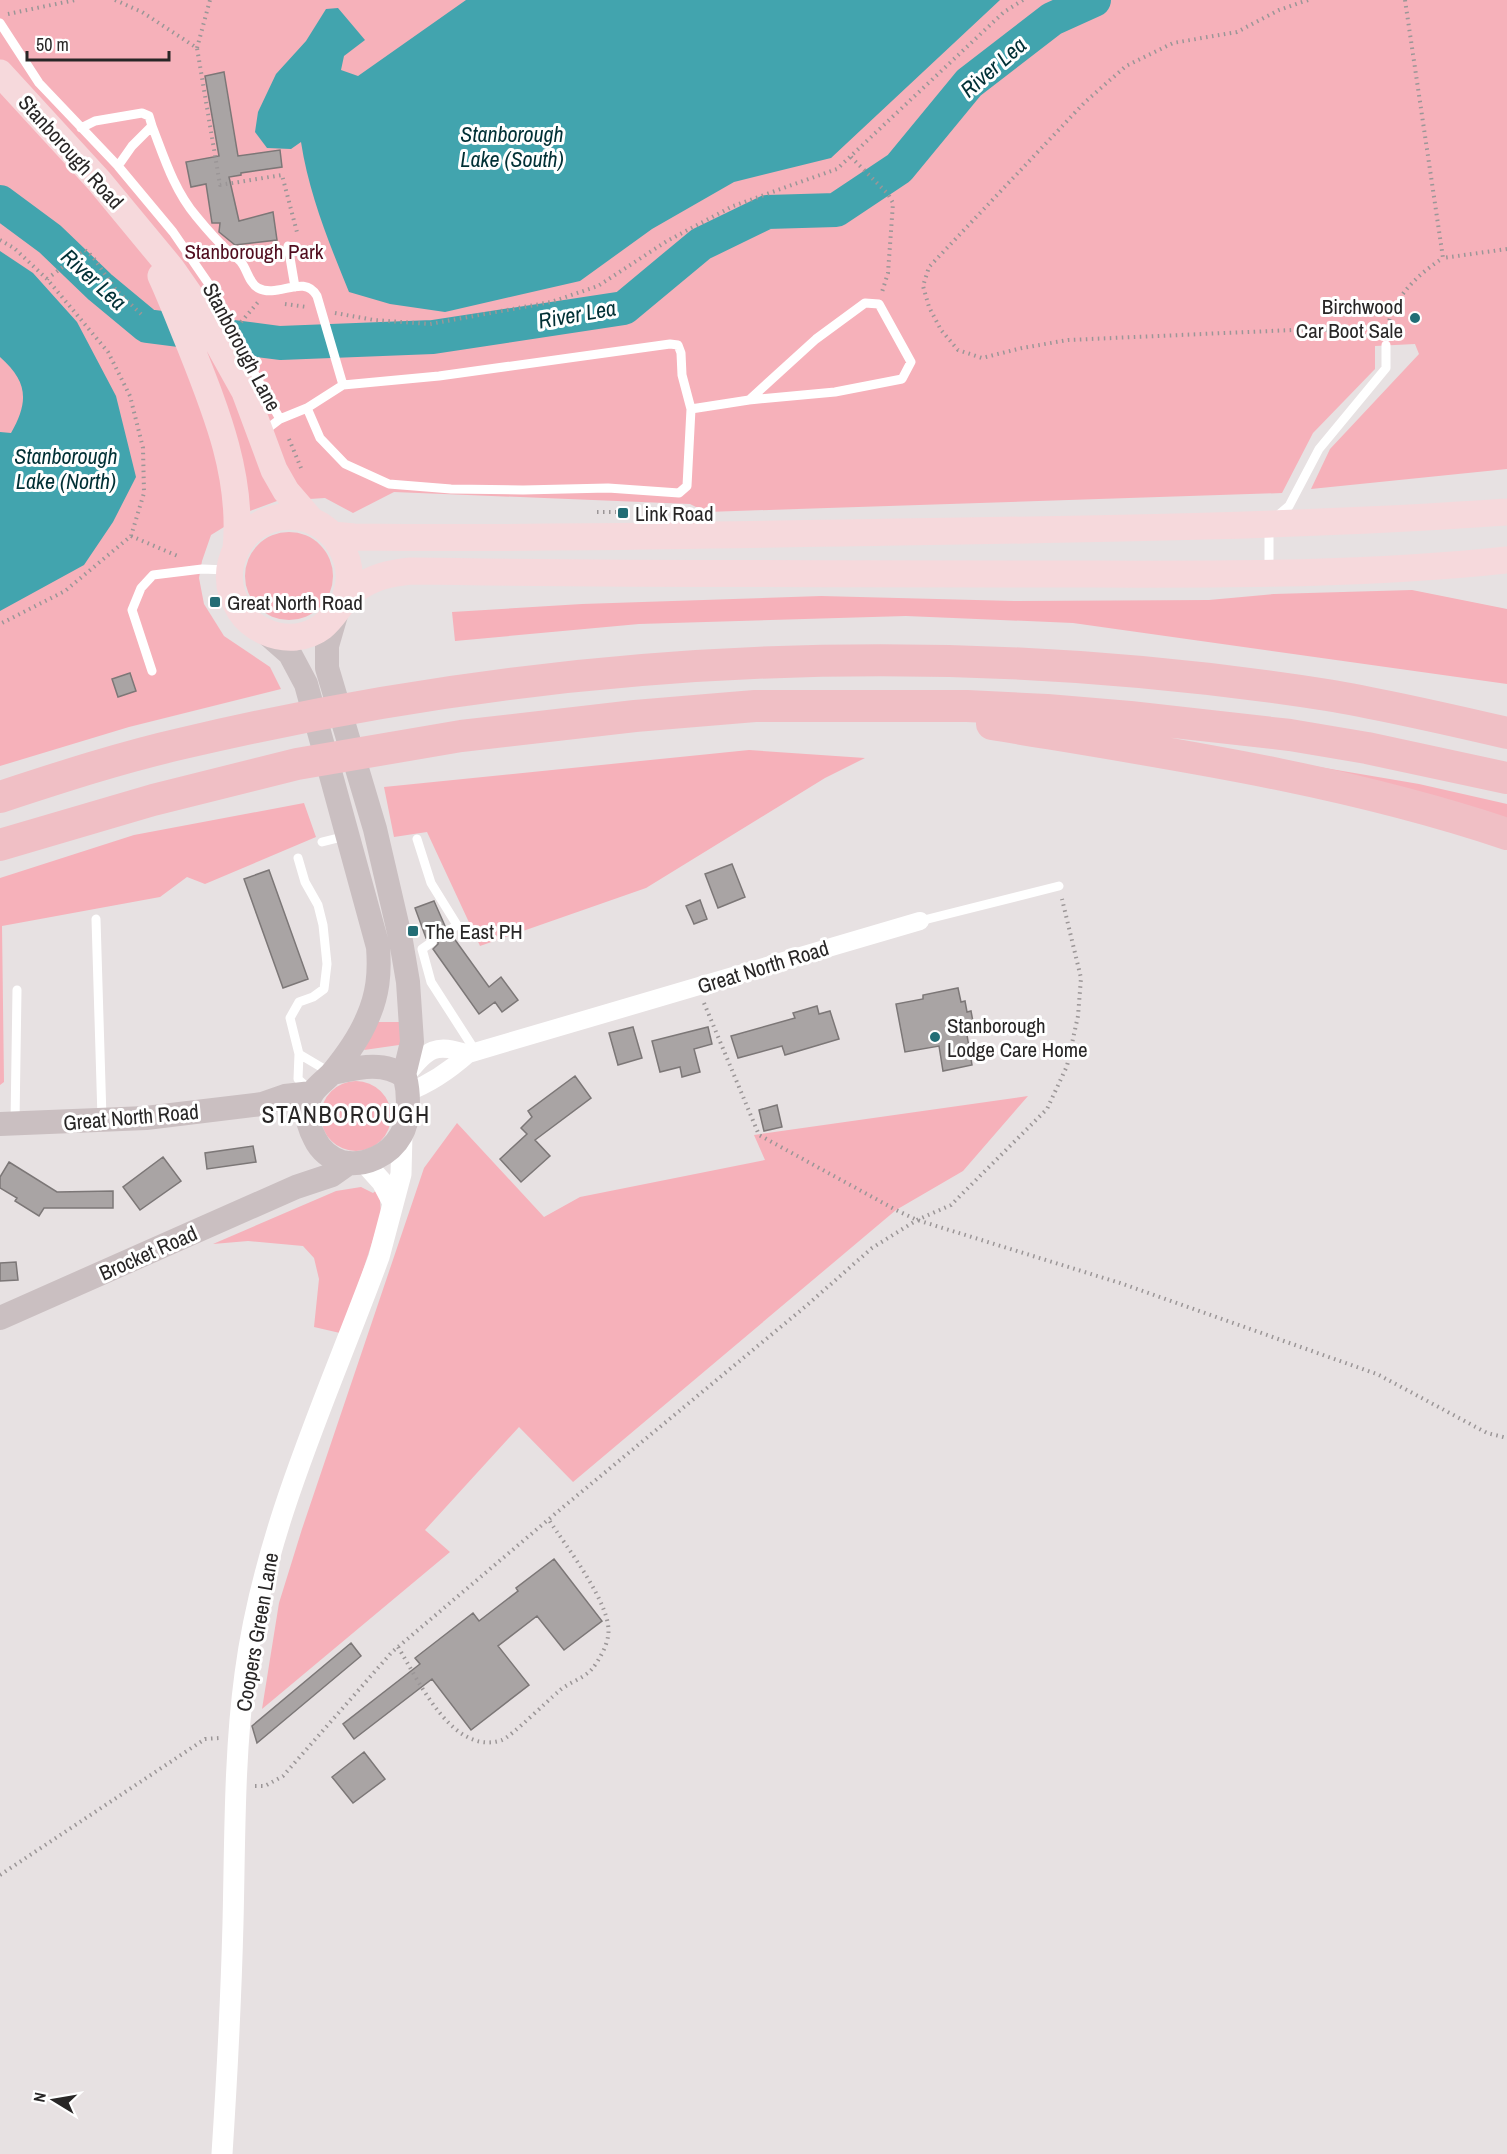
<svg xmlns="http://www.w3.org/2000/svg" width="1507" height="2154" font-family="'Archivo Narrow',sans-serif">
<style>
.green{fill:#f6b1ba}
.water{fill:#42a4ae}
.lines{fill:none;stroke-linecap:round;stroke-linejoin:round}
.river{stroke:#42a4ae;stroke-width:34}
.building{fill:#a9a4a4;stroke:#7c7777;stroke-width:1.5}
.path{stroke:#9b9697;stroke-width:4;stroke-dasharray:1.5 4.5;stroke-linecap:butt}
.service{stroke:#fff;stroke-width:9}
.minor{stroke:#fff;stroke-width:18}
.tertiary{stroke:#fff;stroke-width:21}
.secondary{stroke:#cabfc1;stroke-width:24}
.primary{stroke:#f6d9dc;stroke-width:27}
.motorway{stroke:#f0bfc5;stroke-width:32}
.poi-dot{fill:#226d75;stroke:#fff;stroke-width:2}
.labels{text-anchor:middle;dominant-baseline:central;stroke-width:6;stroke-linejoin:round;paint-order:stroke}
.street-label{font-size:21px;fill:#282626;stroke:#fff}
.park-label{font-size:21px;fill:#500d1f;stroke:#fff}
.poi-label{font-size:21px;fill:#282626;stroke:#fff;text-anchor:start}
.water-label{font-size:22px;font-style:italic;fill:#003035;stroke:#fff}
.quarter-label{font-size:24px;letter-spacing:1.5px;fill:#282626;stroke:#fff}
</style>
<rect width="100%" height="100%" fill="#e7e1e2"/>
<!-- green -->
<path class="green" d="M 0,0 L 1507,0 L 1507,469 L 1311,489 L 1330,449 L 1419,354 L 1415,344 L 1375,346 L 1375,369 L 1313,433 L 1282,493 L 706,512 L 690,504 L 394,492 L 353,513 L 325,498 L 277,501 L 250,511 L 211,535 L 202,561 L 199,578 L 204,604 L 224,636 L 270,667 L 281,689 L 129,727 L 0,766 Z
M245 576a44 44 0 1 1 88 0a44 44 0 1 1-88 0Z
M 1412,590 L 1507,609 L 1507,684 L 1073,623 L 906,616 L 639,624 L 455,641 L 452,612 L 582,604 L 821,596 L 1014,601 L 1209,600 L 1274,594 Z
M 749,750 L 865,758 L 825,778 L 646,888 L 480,946 L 427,832 L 394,837 L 384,787 Z
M 1278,760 L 1419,784 L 1507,804 L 1507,823 Z
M 304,803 L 316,837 L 205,884 L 187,877 L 160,897 L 2,926 L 4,1082 L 0,1085 L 0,878 L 134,835 Z
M 378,1022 L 401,1022 L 402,1042 L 399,1045 L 364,1050 Z
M321 1116a35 35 0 1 1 70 0a35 35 0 1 1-70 0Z
M 1028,1096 L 963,1171 L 896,1210 L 573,1482 L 519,1427 L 425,1530 L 450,1552 L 262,1709 L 279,1603 L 302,1529 L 424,1168 L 457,1123 L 544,1217 L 580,1197 L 765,1160 L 754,1135 Z
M 361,1187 L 373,1193 L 377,1190 L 380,1199 L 381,1215 L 351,1307 L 340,1333 L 314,1327 L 319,1279 L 314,1258 L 303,1246 L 248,1241 L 213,1244 L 336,1191 Z"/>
<!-- water -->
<path class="water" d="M 466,0 L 1000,0 L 831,158 L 734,182 L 652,229 L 580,281 L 445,312 L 390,304 L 349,292 C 329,243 309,194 301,142 L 291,149 L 267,148 L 255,132 L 258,112 L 276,74 L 306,41 L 326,9 L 338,8 L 365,40 L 344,56 L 341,70 L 358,76 Z
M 0,251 L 33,273 L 77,322 L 116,396 L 136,477 L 113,522 L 84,565 L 0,611 L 0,432 L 11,433 C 29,401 28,382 0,357 Z"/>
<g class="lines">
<!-- river -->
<path class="river" d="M 0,202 L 50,239 L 100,287 L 147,326 L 280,343 L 433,337 L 624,308 L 701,244 L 767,212 L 836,210 L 899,168 L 969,83 L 1052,19 L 1094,0"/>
</g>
<!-- building -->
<path class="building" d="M 224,72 L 238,156 L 280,150 L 282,167 L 241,173 L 241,175 L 229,177 L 239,221 L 273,212 L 277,240 L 235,245 L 219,232 L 220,223 L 212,223 L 206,184 L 191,187 L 186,162 L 219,156 L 205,76 Z
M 130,673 L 136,691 L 118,697 L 112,679 Z
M 732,864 L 745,897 L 718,908 L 705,874 Z
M 269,870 L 308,979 L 283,988 L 244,879 Z
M 700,900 L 707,919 L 694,924 L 686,906 Z
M 434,901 L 445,926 L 440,931 L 441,937 L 446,940 L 453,937 L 489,987 L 501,977 L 518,1000 L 502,1012 L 495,1002 L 479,1014 L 433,949 L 438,944 L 438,939 L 432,935 L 426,938 L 415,908 Z
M 958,988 L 961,1002 L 965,1001 L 967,1012 L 971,1011 L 974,1027 L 966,1029 L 972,1065 L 943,1071 L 939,1046 L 905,1052 L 896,1004 L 923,999 L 923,995 Z
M 817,1006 L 819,1014 L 830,1011 L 839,1039 L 785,1055 L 782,1046 L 738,1058 L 731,1036 L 795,1018 L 793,1013 Z
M 633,1027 L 642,1058 L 618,1065 L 609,1033 Z
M 708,1027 L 712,1044 L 694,1049 L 700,1072 L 682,1077 L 680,1067 L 660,1072 L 652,1041 Z
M 575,1076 L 591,1098 L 535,1140 L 550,1156 L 521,1182 L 500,1159 L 527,1134 L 521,1128 L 532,1117 L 528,1111 Z
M 777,1105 L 782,1127 L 764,1131 L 759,1110 Z
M 253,1146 L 256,1162 L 207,1169 L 205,1153 Z
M 163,1157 L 181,1181 L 140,1210 L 123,1187 Z
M 9,1162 L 57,1192 L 113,1191 L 113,1208 L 44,1208 L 39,1216 L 15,1201 L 17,1198 L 0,1188 L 0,1177 Z
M 16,1262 L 18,1280 L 0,1281 L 0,1263 Z
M 554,1559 L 602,1621 L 564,1650 L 537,1616 L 498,1646 L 529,1685 L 471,1730 L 432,1679 L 354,1739 L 343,1724 L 420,1664 L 415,1658 L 473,1613 L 479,1621 L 518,1591 L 516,1588 Z
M 351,1643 L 361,1656 L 257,1743 L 252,1726 Z
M 364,1752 L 385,1779 L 353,1803 L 332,1777 Z"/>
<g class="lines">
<!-- path -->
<path class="path" d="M 115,0 L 142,12 L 197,48 L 220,185 L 282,175 L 298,236
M 1308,0 L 1279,10 L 1237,32 L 1173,43 L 1126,66 L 1085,102 L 929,267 L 923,286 L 929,307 L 941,330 L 958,350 L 982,358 L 1022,348 L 1068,340 L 1315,329 L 1366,334 L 1376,339
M 1405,0 L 1443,258 L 1507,249
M 8,14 L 75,0
M 197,48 L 210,0
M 851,157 L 888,194 L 893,203 L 888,273 L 882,292
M 0,240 L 14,248 L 47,279 L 108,352 L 130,396 L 143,448 L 144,493 L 131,536 L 65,591 L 0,624
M 47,279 L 85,250 L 93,257 L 116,290 L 143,316
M 285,304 L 307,307
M 335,313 L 374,320 L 430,324 L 551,302 L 598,286 L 667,241 L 733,206 L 837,169 L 1004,12 L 1023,0
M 241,322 L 259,301
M 1387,332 C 1390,300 1418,274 1443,258
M 289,439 L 301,468
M 597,512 L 631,512
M 131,536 L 180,557
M 704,1003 L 759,1135 L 896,1210 L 917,1220 L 1120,1283 L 1377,1374 L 1487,1433 L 1507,1438
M 398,1647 C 419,1681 453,1757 502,1740 C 512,1736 547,1701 558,1692 C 567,1683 583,1679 592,1669 C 598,1662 607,1646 608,1636 C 614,1607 565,1545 549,1520
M 255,1786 L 265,1786 L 283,1776 L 392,1652 L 562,1508 L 806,1306 L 872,1248 L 917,1220 L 951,1205 L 1047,1109 L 1067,1066 L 1078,1016 L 1081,978 L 1062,899
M 0,1875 L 205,1739 L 220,1738"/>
<!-- service -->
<path class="service" d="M 0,23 L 39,83 L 118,166 L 173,232 L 217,296 L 241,350 L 280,419
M 152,126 C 164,157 174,190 196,216 C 205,227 216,240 227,250 C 232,254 237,257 241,262 C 247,269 249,283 258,288 C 278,299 304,273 317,296 L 343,385
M 81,128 L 95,121 L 142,113 L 149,116 L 152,126 L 132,146 L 118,166
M 288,246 L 295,287
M 307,408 L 320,438 L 345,464 L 389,484 L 451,489 L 523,490 L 608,488 L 679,493 L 687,486 L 691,409
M 263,432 L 280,419 L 307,408 L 343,385 L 439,376 L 670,344 L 678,345 L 681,353 L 682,375 L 691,409 L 749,400 L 835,392 L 902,379 L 911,362 L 879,304 L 865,303 L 816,339 L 749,400
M 1276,517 L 1289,506 L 1319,449 L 1386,368 L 1386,345
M 1269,527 L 1269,570
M 152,671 L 132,610 L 141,588 L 153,575 L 202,569 L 227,570
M 417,839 L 431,883 L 457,925 L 446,933
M 322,842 L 346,836
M 298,858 L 305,882 L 318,905 L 323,925 L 327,964 L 324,989 L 313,997 L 299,1002 L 290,1018 L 299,1054 L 298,1079 L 310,1090
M 96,919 L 102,1118
M 920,921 L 1059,886
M 432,942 L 422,949 L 431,982 L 476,1052
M 299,1054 L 331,1073
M 15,1122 L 17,990"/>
<!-- minor -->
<path class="minor" d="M 405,1077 C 428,1050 433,1042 468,1054
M 408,1092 C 432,1083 450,1070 468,1054 L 920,921"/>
<!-- tertiary -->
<path class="tertiary" d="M 364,1162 L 382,1182 L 393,1203
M 222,2154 C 227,2077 231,2000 233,1923 C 235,1840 234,1756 245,1674 C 264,1528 329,1393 379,1257 L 401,1174 L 402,1134"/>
<!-- secondary -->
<path class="secondary" d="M 336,615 L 327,646 L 327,668 L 375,829 L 401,941 L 408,982 L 412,1042 L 404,1075
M 265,632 L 290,654 L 306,684 L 378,947 C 380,973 378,995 367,1019 C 359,1038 346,1056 333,1072 C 327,1079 319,1084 313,1092 C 303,1107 307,1124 315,1139 C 320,1150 331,1159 342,1162 C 365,1167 390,1155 401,1135 C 410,1120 409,1093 405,1077 C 384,1060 356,1068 332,1073
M 0,1124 L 146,1118 L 262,1104 L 285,1096 L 312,1093
M 0,1318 L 296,1187 L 332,1175 L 349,1163"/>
<!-- primary -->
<path class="primary" d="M 0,73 L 99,181 L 171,268 L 196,304 L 245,392 L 274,470 L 286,491 L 311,520
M 161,276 C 172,300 181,324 191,348 C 217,413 243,478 236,549
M 333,535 L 354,537 C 536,539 717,535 899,532 C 1102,529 1305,526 1507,512
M 344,602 C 346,595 349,587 349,580 C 350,568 346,555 340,545 C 311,499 244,511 231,563 C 227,580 231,597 240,611 C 252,629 275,639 296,637 C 332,632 333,608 355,590 C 372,577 390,573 411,571 C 618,574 826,574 1033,574 C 1191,574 1350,577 1507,560"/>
<!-- motorway -->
<path class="motorway" d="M 992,724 C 1166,753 1340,778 1507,834
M 0,797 C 61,777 122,757 184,743 C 561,654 944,635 1327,695 C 1387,705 1447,719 1507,733
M 0,845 L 153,800 L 297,764 L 461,736 L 635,716 L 755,706 L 967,706 L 1047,710 L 1130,717 L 1290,735 L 1367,748 L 1507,778"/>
</g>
<!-- markers -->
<g class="poi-dot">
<circle cx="1415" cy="318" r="6"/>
<rect x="617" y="507" width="12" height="12" rx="3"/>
<rect x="209" y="596" width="12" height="12" rx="3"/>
<rect x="407" y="925" width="12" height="12" rx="3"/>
<circle cx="935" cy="1037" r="6"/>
</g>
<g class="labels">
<!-- street labels -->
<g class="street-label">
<text transform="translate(71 152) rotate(48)">Stanborough Road</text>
<text transform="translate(242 347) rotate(62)">Stanborough Lane</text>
<text transform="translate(763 967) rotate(-17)">Great North Road</text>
<text transform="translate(131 1117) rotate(-5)">Great North Road</text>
<text transform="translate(148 1253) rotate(-24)">Brocket Road</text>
<text transform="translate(257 1632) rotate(-80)">Coopers Green Lane</text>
</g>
<!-- park labels -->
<g class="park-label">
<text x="254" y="251">Stanborough Park</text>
</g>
<!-- poi labels -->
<g class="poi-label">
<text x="1403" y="306" text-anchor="end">Birchwood<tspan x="1403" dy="24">Car Boot Sale</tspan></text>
<text x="635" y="513">Link Road</text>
<text x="227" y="602">Great North Road</text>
<text x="425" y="931">The East PH</text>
<text x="947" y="1025">Stanborough<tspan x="947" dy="24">Lodge Care Home</tspan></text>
</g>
<!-- water labels -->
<g class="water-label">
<text transform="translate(993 67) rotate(-41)">River Lea</text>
<text x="512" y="134">Stanborough<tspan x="512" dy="25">Lake (South)</tspan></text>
<text transform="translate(94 279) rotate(42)">River Lea</text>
<text transform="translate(577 314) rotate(-10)">River Lea</text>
<text x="66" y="456">Stanborough<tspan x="66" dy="25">Lake (North)</tspan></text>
</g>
<!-- quarter labels -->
<g class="quarter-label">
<text x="346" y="1114">STANBOROUGH</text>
</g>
</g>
<!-- north arrow -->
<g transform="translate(54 2100) rotate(281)" stroke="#ffffff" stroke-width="4.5" paint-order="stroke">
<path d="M0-4.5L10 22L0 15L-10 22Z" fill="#282626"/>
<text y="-9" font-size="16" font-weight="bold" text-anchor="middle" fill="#282626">N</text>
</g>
<!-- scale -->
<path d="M27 51v9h142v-9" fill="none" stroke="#282626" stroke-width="3"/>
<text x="36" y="51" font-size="18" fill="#282626" stroke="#ffffff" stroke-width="4.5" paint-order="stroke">50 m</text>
</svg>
